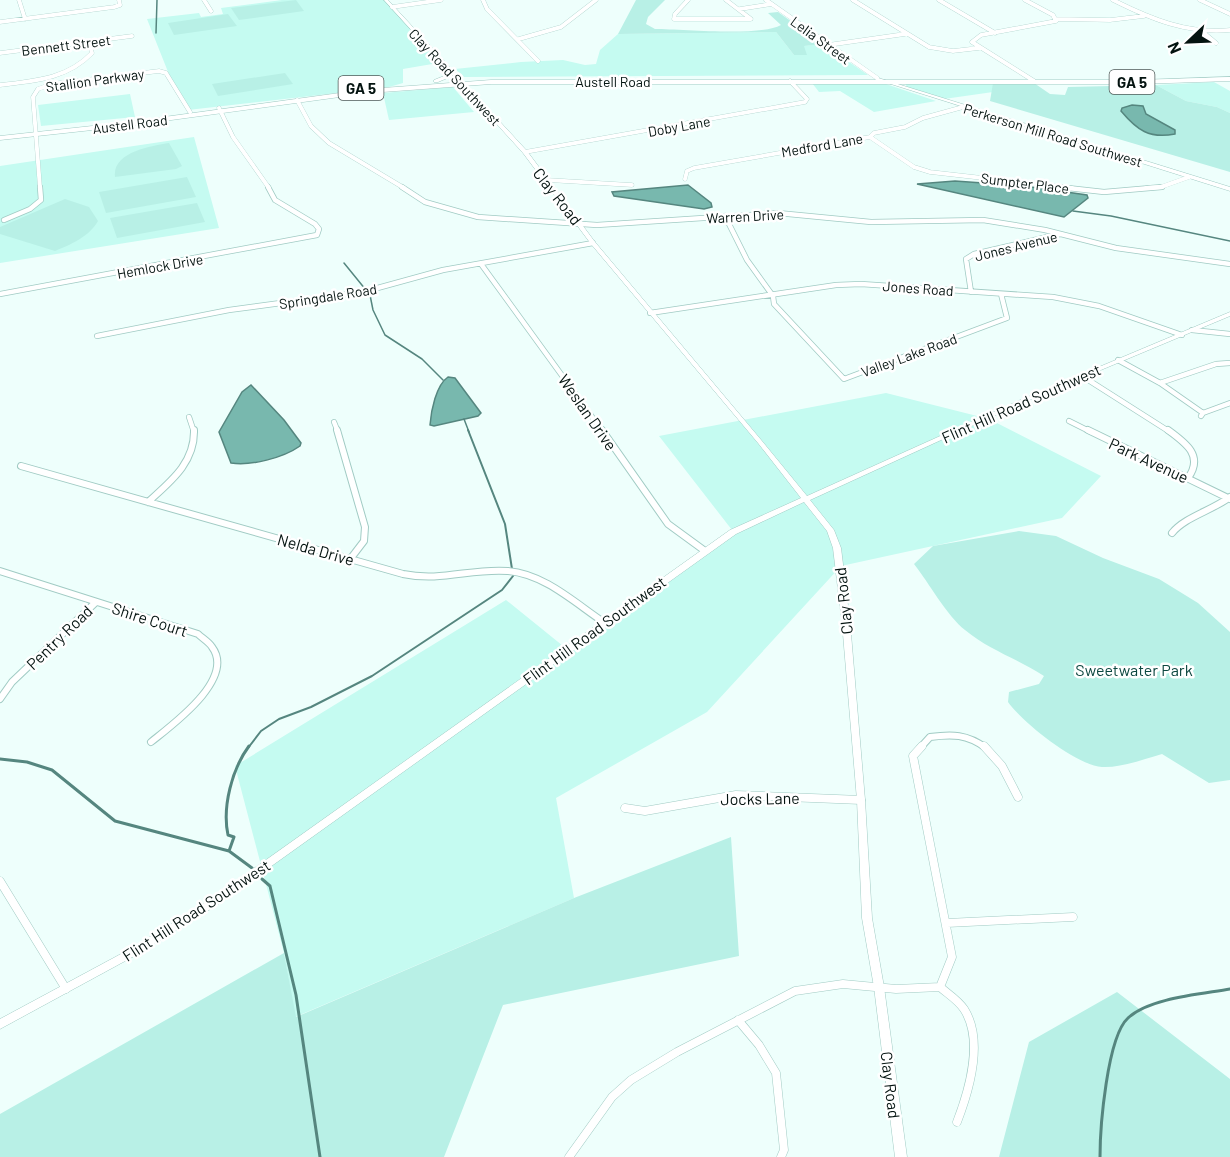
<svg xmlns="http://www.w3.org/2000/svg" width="1230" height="1157" font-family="Barlow,sans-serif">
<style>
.built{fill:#c5fbf1}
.green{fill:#b8f0e6}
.water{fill:#78b8ae;stroke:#55867f;stroke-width:1.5}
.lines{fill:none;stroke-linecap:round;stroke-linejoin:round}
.stream-far2{stroke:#55867f;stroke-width:1.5}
.stream-far1{stroke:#55867f;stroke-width:2}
.stream{stroke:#55867f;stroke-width:3}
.minor-far3-casing{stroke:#a1cbc4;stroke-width:4.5}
.minor-far2-casing{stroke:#a1cbc4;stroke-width:6}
.minor-far1-casing{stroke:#a1cbc4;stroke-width:8}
.minor-casing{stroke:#a1cbc4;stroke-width:9}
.tertiary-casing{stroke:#a1cbc4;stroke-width:1}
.primary-casing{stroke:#a1cbc4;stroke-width:1}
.minor-far3{stroke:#fff;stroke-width:4}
.minor-far2{stroke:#fff;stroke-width:4.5}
.minor-far1{stroke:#fff;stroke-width:6}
.minor{stroke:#fff;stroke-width:8}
.tertiary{fill:#fff;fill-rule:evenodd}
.primary{fill:#fff;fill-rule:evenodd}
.labels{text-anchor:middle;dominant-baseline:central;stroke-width:5;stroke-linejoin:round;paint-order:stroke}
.far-street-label{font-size:14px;fill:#041310;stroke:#fff}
.shield{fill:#fff;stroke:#4f5a58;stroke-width:1.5}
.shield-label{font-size:15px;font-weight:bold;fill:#041310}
.street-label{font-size:16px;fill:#041310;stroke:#fff}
.park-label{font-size:16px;fill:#0c4740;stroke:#fff}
</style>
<rect width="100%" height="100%" fill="#eefffc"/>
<!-- built -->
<path class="built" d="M 282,0 L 388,0 L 444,62 L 403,69 L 403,83 L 389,87 L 188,110 L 176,92 L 147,19 L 199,13 L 201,17 L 223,14 L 221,8 Z
M 776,32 L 794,55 L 803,46 L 823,44 L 868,75 L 464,77 L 455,69 L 521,62 L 563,60 L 585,65 L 596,64 L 600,50 L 618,34 Z
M 1214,82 L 1230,91 L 1230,113 L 1217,107 L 1186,101 L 1156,85 Z
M 812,83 L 886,84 L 936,101 L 874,112 L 840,91 L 819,92 Z
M 905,83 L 993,83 L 993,92 L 944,99 L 907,87 Z
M 453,87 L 474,112 L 389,120 L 383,93 Z
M 130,94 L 135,117 L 41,126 L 38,105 Z
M 194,137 L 219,228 L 0,263 L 0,166 Z
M 886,393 L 989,419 L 1101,476 L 1062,518 L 841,566 L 707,712 L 556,798 L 574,898 L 295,1017 L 284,953 L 235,766 L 506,600 L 568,650 L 732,530 L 659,436 Z"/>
<!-- green -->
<path class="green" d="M 296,0 L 304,11 L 239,20 L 231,8 Z
M 636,0 L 665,0 L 648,17 L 646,24 L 655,29 C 683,29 759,37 781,25 L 768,13 L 778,12 L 823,44 L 804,46 L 807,55 L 794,55 L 776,32 L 618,34 Z
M 228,14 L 237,26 L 174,35 L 168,23 Z
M 285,73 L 293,84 L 218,96 L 212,84 Z
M 993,83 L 1034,83 L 1050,94 L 1065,95 L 1068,87 L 1156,85 L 1186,101 L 1217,107 L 1230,113 L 1230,172 L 990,101 Z
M 169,143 L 182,166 L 176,169 L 115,177 C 112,152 151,146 169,143 Z
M 187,177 L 196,197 L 106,213 L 99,192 Z
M 65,199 L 89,207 L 98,221 C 90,236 70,245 55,251 L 0,234 L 0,227 Z
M 197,203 L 205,222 L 117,238 L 110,218 Z
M 1019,531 L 1056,536 L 1103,558 L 1159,579 L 1198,603 L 1230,632 L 1230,780 L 1209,783 L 1162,754 C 1144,759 1121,768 1102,767 C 1076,765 1023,723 1008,702 L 1009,692 L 1039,684 L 1044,676 C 1018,659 989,650 965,630 C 947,616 929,583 914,564 L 933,546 Z
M 731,837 L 739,956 L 503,1005 L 444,1157 L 0,1157 L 0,1114 L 284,953 L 296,1017 L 574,898 Z
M 1117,992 L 1230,1079 L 1230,1157 L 999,1157 L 1029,1042 Z"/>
<!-- water -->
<path class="water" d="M 1132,105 L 1143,106 L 1146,114 L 1175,130 L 1175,134 C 1149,139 1137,130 1121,111 L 1122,108 Z
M 955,181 L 1024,186 L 1087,195 L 1088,198 L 1064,217 L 917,184 Z
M 688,185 L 711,203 L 712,207 L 704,209 L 614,196 L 612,192 Z
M 448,377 L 455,378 L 481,413 L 478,416 L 434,426 L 430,425 C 431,411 436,385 448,377 Z
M 251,385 L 284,420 L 301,443 L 300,446 C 283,458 251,466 231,463 L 219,432 L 242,392 Z"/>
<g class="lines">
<!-- stream-far2 -->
<path class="stream-far2" d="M 156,33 L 157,0
M 1073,211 L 1111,216 L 1230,241
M 344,263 L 370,295 L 373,310 L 385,335 L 422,359 L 443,380
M 464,419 L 469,432"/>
<!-- stream-far1 -->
<path class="stream-far1" d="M 468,430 L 505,524 L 512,569
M 248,748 L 261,731 L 279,719 L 311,707 L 372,676 L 502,590 L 513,576"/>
<!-- stream -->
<path class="stream" d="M 0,759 L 27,762 L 52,770 L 115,821 L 229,851 L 252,868
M 229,851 L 234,837 L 228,835 C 222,807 232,769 249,746
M 262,879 L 270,886 L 296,995 L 320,1157
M 1100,1157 C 1100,1128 1107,1037 1128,1018 C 1149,998 1202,994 1230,989"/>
<defs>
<path id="minor-far3" d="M 19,0 L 25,19
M 204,0 L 211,11
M 483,0 L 487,9 L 538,61
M 688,0 L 675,14 L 674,19 L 751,19 L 726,0
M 766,0 L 877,78
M 853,0 L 929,47 L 953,51 L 979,48
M 939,0 L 995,33
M 1025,0 L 1053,15 L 1056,21 L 981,35 L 972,42 L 1034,81
M 1113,0 C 1151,19 1187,34 1230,30
M 1200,0 L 1230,14
M 392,7 L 441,0
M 740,9 L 772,4
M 1056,19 L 1110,20 L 1144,16
M 0,22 L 114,7 L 120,5 L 119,0
M 1204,33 L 1216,43
M 519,39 L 561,27 L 596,0
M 828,45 L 905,34
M 0,53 L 132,36
M 0,85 C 35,81 67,79 92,53 L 89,42
M 297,100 L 311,126 L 329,143 L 404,188
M 219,108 L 233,137 L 269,188
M 870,137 L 914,167 L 930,172 L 1072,188
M 525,152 L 805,102 L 807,99 L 790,81
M 685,179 L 687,171 L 694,168 L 870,137 L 874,133 L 905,127 L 923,118 L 963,107
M 547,180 L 632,185
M 40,188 L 33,97 L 38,89 L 52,84 L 159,71 L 166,73 L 190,112
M 1146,188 L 1161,187 L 1189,177"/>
<path id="minor-far2" d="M 402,187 L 425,202 L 478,217 L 597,225 L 778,213 L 871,222 L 983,220 L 1045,230 L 1116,248 L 1230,264
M 1059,187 L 1104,192 L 1162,187
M 725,216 L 747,260 L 773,296 L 774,304 L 844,379 L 1007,318 L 1001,294
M 4,220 L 30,209 L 41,200 L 40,187
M 481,264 L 603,432
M 971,292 L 966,259 L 974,254 L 1060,234
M 0,294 L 317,235 L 319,229 L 315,224 L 275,200 L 268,187
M 650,313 L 836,285 L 861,284 L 1053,297 L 1099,306 L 1182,335
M 1192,330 L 1230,334
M 97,336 L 229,310 L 363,292 L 443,270 L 593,243
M 1118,360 L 1160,383 L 1203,413 L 1201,416
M 1082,376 L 1170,432
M 1160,383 L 1216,364 L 1230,363
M 1203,413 L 1230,403
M 189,417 L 194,432
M 1069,421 L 1091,432
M 334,422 L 338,432"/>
<path id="minor-far1" d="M 337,430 L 365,527 L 364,541 L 351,558
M 602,430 L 668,524 L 705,551
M 1088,430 L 1230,499
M 1168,430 C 1186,443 1204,456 1188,478
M 21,466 L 403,574 C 442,582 471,568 508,571 C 545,574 576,604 605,623
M 148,502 C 170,482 195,463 194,430
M 1172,533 C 1185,517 1211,511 1230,497
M 0,571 L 198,634 C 202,638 209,642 212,647 C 236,679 172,725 151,742
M 0,699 L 12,682 L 96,602
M 920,748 L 930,737 C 952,734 967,734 986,748"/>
<path id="minor" d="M 984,746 L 1002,766 L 1018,797
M 625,808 L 645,811 L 736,795 L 861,800
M 0,881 L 66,989
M 947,923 L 1073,917
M 940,987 C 948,994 958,1000 964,1009 C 984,1040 969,1091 957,1122
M 738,1020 L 759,1045 L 776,1073 L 784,1150 L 781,1157
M 569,1157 L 612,1097 L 631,1080 L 677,1052 L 795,991 L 843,984 L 896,989 L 940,987 L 952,957 L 913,756 L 922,746"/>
<path id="tertiary" d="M 384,0 L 388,0 L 527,151 L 595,242 L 762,441 L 807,496 L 1018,401 L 1230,312 L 1230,316 L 1022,403 L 810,500 L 834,530 L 841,548 L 850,622 L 865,800 L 872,918 L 884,987 L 907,1157 L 895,1157 L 874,987 L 862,918 L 857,800 L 842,622 L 833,548 L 827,531 L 804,502 L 736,534 L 217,905 L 138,954 L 0,1029 L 0,1019 L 132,948 L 211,899 L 730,530 L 801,498 L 758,443 L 591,244 L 523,153 Z
M 875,77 L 1230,187 L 1230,191 L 875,79 Z"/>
<path id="primary" d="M 444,63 L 447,65 L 450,77 L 438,82 L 434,82 L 434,80 L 444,76 L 441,65 Z
M 1230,77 L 1230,81 L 1138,84 L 491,84 L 369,93 L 120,127 L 0,140 L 0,136 L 120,123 L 369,89 L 491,80 L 1138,80 Z"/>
</defs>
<!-- minor-far3 casing -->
<use href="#minor-far3" class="minor-far3-casing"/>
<!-- minor-far2 casing -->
<use href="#minor-far2" class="minor-far2-casing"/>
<!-- minor-far1 casing -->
<use href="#minor-far1" class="minor-far1-casing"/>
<!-- minor casing -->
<use href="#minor" class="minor-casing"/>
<!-- tertiary casing -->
<use href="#tertiary" class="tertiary-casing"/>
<!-- primary casing -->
<use href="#primary" class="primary-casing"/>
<!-- minor-far3 -->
<use href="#minor-far3" class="minor-far3"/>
<!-- minor-far2 -->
<use href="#minor-far2" class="minor-far2"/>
<!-- minor-far1 -->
<use href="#minor-far1" class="minor-far1"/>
<!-- minor -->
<use href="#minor" class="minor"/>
<!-- tertiary -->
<use href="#tertiary" class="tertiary"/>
<!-- primary -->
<use href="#primary" class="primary"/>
</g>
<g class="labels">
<!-- far-street labels -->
<g class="far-street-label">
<text transform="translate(821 40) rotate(36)">Lelia Street</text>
<text transform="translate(66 45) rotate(-7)">Bennett Street</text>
<text transform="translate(455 77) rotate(47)">Clay Road Southwest</text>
<text transform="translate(95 80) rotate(-8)">Stallion Parkway</text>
<text x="613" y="81">Austell Road</text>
<text transform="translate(130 124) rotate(-7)">Austell Road</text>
<text transform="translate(679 126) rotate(-10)">Doby Lane</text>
<text transform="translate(1053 135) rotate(17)">Perkerson Mill Road Southwest</text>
<text transform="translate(822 145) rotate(-10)">Medford Lane</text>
<text transform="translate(1025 183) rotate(7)">Sumpter Place</text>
<text transform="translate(745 216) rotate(-3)">Warren Drive</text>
<text transform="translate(1016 246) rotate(-14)">Jones Avenue</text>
<text transform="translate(160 266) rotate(-10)">Hemlock Drive</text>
<text transform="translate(918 288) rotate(4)">Jones Road</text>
<text transform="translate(328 296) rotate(-9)">Springdale Road</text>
<text transform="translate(909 355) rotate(-20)">Valley Lake Road</text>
</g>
<!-- shield labels -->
<g class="shield">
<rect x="1109.5" y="70" width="45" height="24" rx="4.5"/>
<rect x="338.5" y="76" width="45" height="24" rx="4.5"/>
</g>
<g class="shield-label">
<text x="1132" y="82">GA 5</text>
<text x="361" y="88">GA 5</text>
</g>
<!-- street labels -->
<g class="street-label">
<text transform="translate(558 196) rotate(52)">Clay Road</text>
<text transform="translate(1021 403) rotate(-24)">Flint Hill Road Southwest</text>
<text transform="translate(588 412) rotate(55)">Weslan Drive</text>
<text transform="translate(1149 460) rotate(25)">Park Avenue</text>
<text transform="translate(316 549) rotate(16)">Nelda Drive</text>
<text transform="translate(843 601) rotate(-96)">Clay Road</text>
<text transform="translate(150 619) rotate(18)">Shire Court</text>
<text transform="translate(594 630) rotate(-36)">Flint Hill Road Southwest</text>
<text transform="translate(59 637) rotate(-44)">Pentry Road</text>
<text transform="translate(760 798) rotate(-1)">Jocks Lane</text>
<text transform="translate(196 910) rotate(-33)">Flint Hill Road Southwest</text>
<text transform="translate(891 1085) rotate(83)">Clay Road</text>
</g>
<!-- park labels -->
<g class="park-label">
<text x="1134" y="669">Sweetwater Park</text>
</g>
</g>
<!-- north arrow -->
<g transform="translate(1188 42) rotate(247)" stroke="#ffffff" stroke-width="4.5" paint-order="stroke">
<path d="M0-4.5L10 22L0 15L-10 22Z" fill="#041310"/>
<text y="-9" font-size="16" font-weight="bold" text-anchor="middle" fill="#041310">N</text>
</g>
</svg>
